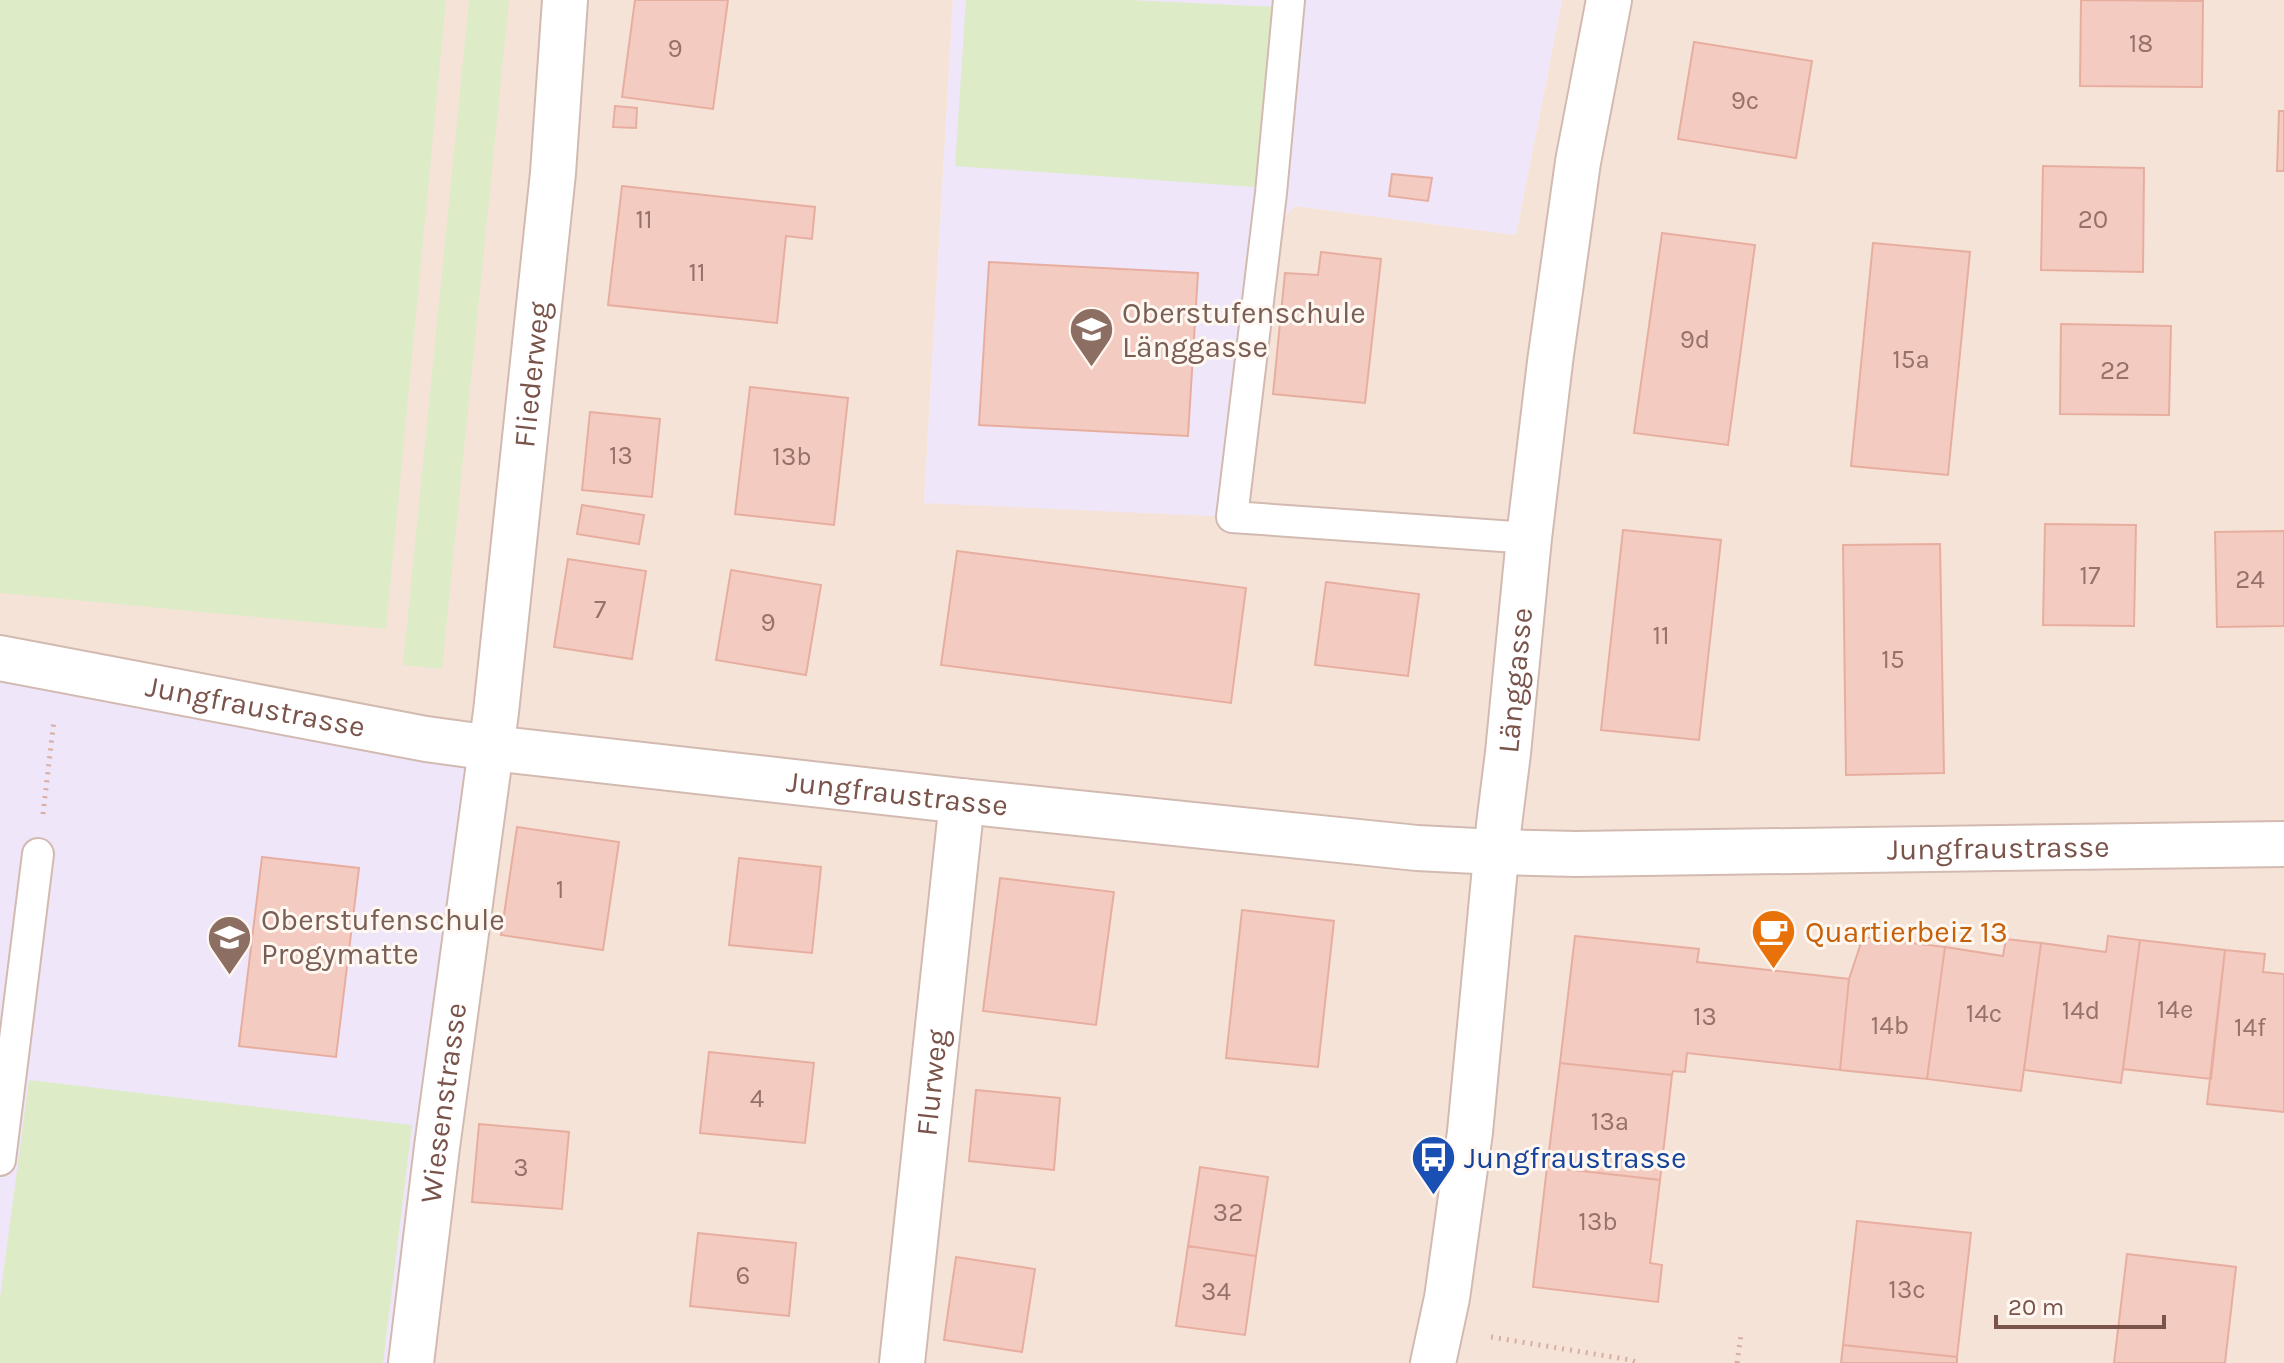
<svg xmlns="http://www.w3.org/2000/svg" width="2284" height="1363" font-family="Karla,sans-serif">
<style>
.residential{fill:#f5e3d8}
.education{fill:#efe6fa}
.green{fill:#ddecc7}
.building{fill:#f4cbc0;stroke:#e7aea0;stroke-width:2}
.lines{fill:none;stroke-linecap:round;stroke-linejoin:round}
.service-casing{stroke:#d3bab1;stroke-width:34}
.minor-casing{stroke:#d3bab1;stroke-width:48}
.tertiary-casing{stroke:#d3bab1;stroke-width:48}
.path{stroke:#d9aea2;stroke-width:5;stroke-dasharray:2 6;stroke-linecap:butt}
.service{stroke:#fff;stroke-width:30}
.minor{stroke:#fff;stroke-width:44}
.tertiary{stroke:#fff;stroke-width:44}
.labels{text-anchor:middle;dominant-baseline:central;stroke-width:6;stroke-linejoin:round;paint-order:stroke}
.number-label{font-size:26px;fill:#987168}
.education-label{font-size:30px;fill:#785e54;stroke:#fff7f1;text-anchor:start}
.street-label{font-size:30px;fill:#7a534b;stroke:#fff7f1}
.food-label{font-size:30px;fill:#c56008;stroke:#fff7f1;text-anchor:start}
.transit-label{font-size:30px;fill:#164399;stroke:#fff7f1;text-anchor:start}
</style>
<rect width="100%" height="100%" fill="#fdf2ea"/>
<!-- residential -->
<path class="residential" d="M 0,0 L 953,0 L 924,503 L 1266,236 L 1295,206 L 1516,235 L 1562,0 L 2284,0 L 2284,1363 L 0,1363 Z"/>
<!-- education -->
<path class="education" d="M 953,0 L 1562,0 L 1516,235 L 1295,206 L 1266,236 L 1232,517 L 924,503 Z
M 0,658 L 492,748 L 412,1363 L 0,1363 Z"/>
<!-- green -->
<path class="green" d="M 0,0 L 446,0 L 386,629 L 0,593 Z
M 469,0 L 509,0 L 442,669 L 403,665 Z
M 966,0 L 1128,0 L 1300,8 L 1282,189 L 955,166 Z
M 29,1080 L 412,1125 L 383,1363 L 0,1363 L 0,1298 Z"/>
<!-- building -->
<path class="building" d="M 635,0 L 728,0 L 713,109 L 622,97 Z
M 2081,0 L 2203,1 L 2202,87 L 2080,86 Z
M 1694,42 L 1812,61 L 1796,158 L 1678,139 Z
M 615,106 L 637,108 L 636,128 L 613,127 Z
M 2279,111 L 2284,111 L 2284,171 L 2277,171 Z
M 2043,166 L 2144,168 L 2143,272 L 2041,270 Z
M 1392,174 L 1432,178 L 1428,201 L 1389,196 Z
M 622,186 L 815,207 L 812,239 L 786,236 L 777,323 L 608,305 Z
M 1662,233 L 1755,245 L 1728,445 L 1634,433 Z
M 1873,243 L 1970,252 L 1948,475 L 1851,466 Z
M 1321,252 L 1381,259 L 1365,403 L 1273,394 L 1285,273 L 1318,275 Z
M 989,262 L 1198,273 L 1188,436 L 979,425 Z
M 2061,324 L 2171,326 L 2169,415 L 2060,414 Z
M 750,387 L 848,398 L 834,525 L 735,514 Z
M 590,412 L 660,419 L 652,497 L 582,490 Z
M 582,505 L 644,515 L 639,544 L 577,534 Z
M 2045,524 L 2136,525 L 2134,626 L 2043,625 Z
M 1623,530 L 1721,540 L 1699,740 L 1601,730 Z
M 2284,531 L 2284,626 L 2217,627 L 2215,532 Z
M 1940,544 L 1944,773 L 1846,775 L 1843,545 Z
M 957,551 L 1246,588 L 1231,703 L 941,665 Z
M 568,559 L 646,571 L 632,659 L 554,647 Z
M 731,570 L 821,585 L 806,675 L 716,660 Z
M 1326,582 L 1419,594 L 1408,676 L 1315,665 Z
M 517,827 L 619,842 L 603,950 L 501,935 Z
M 262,857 L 359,868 L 336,1057 L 239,1046 Z
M 739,858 L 821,867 L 812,953 L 729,945 Z
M 1000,878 L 1114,892 L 1096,1025 L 983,1011 Z
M 1242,910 L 1334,921 L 1318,1067 L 1226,1058 Z
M 1575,936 L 1699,949 L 1697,962 L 1849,979 L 1840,1070 L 1687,1053 L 1685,1072 L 1673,1071 L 1672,1075 L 1560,1063 Z
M 2108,936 L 2140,940 L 2121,1083 L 2024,1070 L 2041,943 L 2106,952 Z
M 1863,937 L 1945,947 L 1927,1079 L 1840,1070 L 1849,979 Z
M 2006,939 L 2041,943 L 2021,1091 L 1927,1079 L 1945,947 L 2003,956 Z
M 2140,940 L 2225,950 L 2211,1079 L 2123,1069 Z
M 2225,950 L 2265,954 L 2263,972 L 2284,974 L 2284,1112 L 2207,1104 Z
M 709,1052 L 814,1063 L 805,1143 L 700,1133 Z
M 1560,1063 L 1672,1075 L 1660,1180 L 1547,1167 Z
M 976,1090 L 1060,1098 L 1054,1170 L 969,1161 Z
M 479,1124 L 569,1132 L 562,1209 L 472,1202 Z
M 1200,1167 L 1268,1177 L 1256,1256 L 1188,1246 Z
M 1547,1167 L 1660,1180 L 1650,1263 L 1662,1265 L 1658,1302 L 1533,1287 Z
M 1857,1221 L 1971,1233 L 1957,1357 L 1843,1345 Z
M 698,1233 L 796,1243 L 789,1316 L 690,1306 Z
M 1188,1246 L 1256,1256 L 1245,1335 L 1176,1326 Z
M 2127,1254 L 2236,1267 L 2225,1363 L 2114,1363 Z
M 956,1257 L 1035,1269 L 1022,1352 L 944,1340 Z
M 1843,1345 L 1957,1357 L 1957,1363 L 1841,1363 Z"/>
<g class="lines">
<defs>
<path id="service" d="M 1289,0 L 1271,193 L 1232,517 L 1529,538
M 0,1160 L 38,854"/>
<g id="minor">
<path id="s1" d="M 411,1363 L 437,1147 L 496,712 L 553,173 L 565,0"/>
<path id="s2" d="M 902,1363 L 962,801"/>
</g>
<g id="tertiary">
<path id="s3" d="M 0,658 L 426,739 L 492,748 L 962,801 L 1417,848 L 1496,852 L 1576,854 L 2284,844"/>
<path id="s4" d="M 1433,1363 L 1447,1298 L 1470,1132 L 1499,825 L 1508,753 L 1529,538 L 1550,362 L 1578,162 L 1609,0"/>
</g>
</defs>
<!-- service casing -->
<use href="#service" class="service-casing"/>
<!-- minor casing -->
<use href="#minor" class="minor-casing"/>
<!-- tertiary casing -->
<use href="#tertiary" class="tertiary-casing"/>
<!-- path -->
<path class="path" d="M 43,814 L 54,720
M 1491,1337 L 1631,1360 L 1638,1363
M 1737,1363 L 1741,1335"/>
<!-- service -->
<use href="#service" class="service"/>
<!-- minor -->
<use href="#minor" class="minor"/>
<!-- tertiary -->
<use href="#tertiary" class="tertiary"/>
</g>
<!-- icons -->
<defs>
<symbol id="school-pin" viewBox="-11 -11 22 30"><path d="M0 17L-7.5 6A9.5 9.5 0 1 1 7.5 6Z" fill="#8d6e63" stroke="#fff7f1"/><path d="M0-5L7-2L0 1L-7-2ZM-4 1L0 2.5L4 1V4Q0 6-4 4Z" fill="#fff"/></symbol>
<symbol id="cafe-pin" viewBox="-11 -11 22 30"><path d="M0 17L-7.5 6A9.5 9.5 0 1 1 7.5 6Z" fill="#e8710a" stroke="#fff7f1"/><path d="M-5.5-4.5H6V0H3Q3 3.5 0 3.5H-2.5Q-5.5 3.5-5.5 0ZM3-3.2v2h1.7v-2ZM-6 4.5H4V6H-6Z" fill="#fff"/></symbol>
<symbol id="bus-pin" viewBox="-11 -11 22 30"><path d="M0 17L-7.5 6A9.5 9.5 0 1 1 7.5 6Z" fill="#1a4fb4" stroke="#fff7f1"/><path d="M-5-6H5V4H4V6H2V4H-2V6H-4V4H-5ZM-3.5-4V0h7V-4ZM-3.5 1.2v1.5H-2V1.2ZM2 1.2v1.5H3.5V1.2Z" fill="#fff"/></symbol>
</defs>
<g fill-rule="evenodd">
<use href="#school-pin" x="1066" y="304" width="51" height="69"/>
<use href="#cafe-pin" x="1748" y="906" width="51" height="69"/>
<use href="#school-pin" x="204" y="912" width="51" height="69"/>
<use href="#bus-pin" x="1408" y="1132" width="51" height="69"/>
</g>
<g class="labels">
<!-- number labels -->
<g class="number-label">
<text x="2141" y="43">18</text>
<text x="675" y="48">9</text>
<text x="1745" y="100">9c</text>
<text x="644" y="219">11</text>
<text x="2093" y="219">20</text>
<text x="697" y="272">11</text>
<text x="1695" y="339">9d</text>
<text x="1911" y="359">15a</text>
<text x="2115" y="370">22</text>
<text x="621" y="455">13</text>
<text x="792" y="456">13b</text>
<text x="2090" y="575">17</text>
<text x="2250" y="579">24</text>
<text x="600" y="609">7</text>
<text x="768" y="622">9</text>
<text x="1661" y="635">11</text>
<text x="1893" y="659">15</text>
<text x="560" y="889">1</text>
<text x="2175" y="1009">14e</text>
<text x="2081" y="1010">14d</text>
<text x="1984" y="1013">14c</text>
<text x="1705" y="1016">13</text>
<text x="1890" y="1025">14b</text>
<text x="2250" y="1027">14f</text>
<text x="757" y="1098">4</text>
<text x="1610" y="1121">13a</text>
<text x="521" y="1167">3</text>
<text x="1228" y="1212">32</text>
<text x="1598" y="1221">13b</text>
<text x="743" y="1275">6</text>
<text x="1907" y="1289">13c</text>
<text x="1216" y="1291">34</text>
</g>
<!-- education labels -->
<g class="education-label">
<text x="1122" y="313">Oberstufenschule<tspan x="1122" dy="34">Länggasse</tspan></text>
<text x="261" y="920">Oberstufenschule<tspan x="261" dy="34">Progymatte</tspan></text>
</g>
<!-- street labels -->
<g class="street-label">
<text stroke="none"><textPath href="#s1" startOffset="996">Fliederweg</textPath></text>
<text stroke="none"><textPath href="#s4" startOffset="688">Länggasse</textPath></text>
<text stroke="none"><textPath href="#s3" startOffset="260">Jungfraustrasse</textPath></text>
<text stroke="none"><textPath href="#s3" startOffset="908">Jungfraustrasse</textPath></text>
<text stroke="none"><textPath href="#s3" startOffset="2012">Jungfraustrasse</textPath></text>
<text stroke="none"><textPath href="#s2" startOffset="282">Flurweg</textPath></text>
<text stroke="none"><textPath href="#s1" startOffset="262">Wiesenstrasse</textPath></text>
</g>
<!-- food labels -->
<g class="food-label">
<text x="1805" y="932">Quartierbeiz 13</text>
</g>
<!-- transit labels -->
<g class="transit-label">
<text x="1464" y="1158">Jungfraustrasse</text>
</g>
</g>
<!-- scale -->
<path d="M1996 1315v12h168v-12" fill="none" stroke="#7a534b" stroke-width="4"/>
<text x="2008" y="1315" font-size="24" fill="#7a534b" stroke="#fff7f1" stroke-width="6" paint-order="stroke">20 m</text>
</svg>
